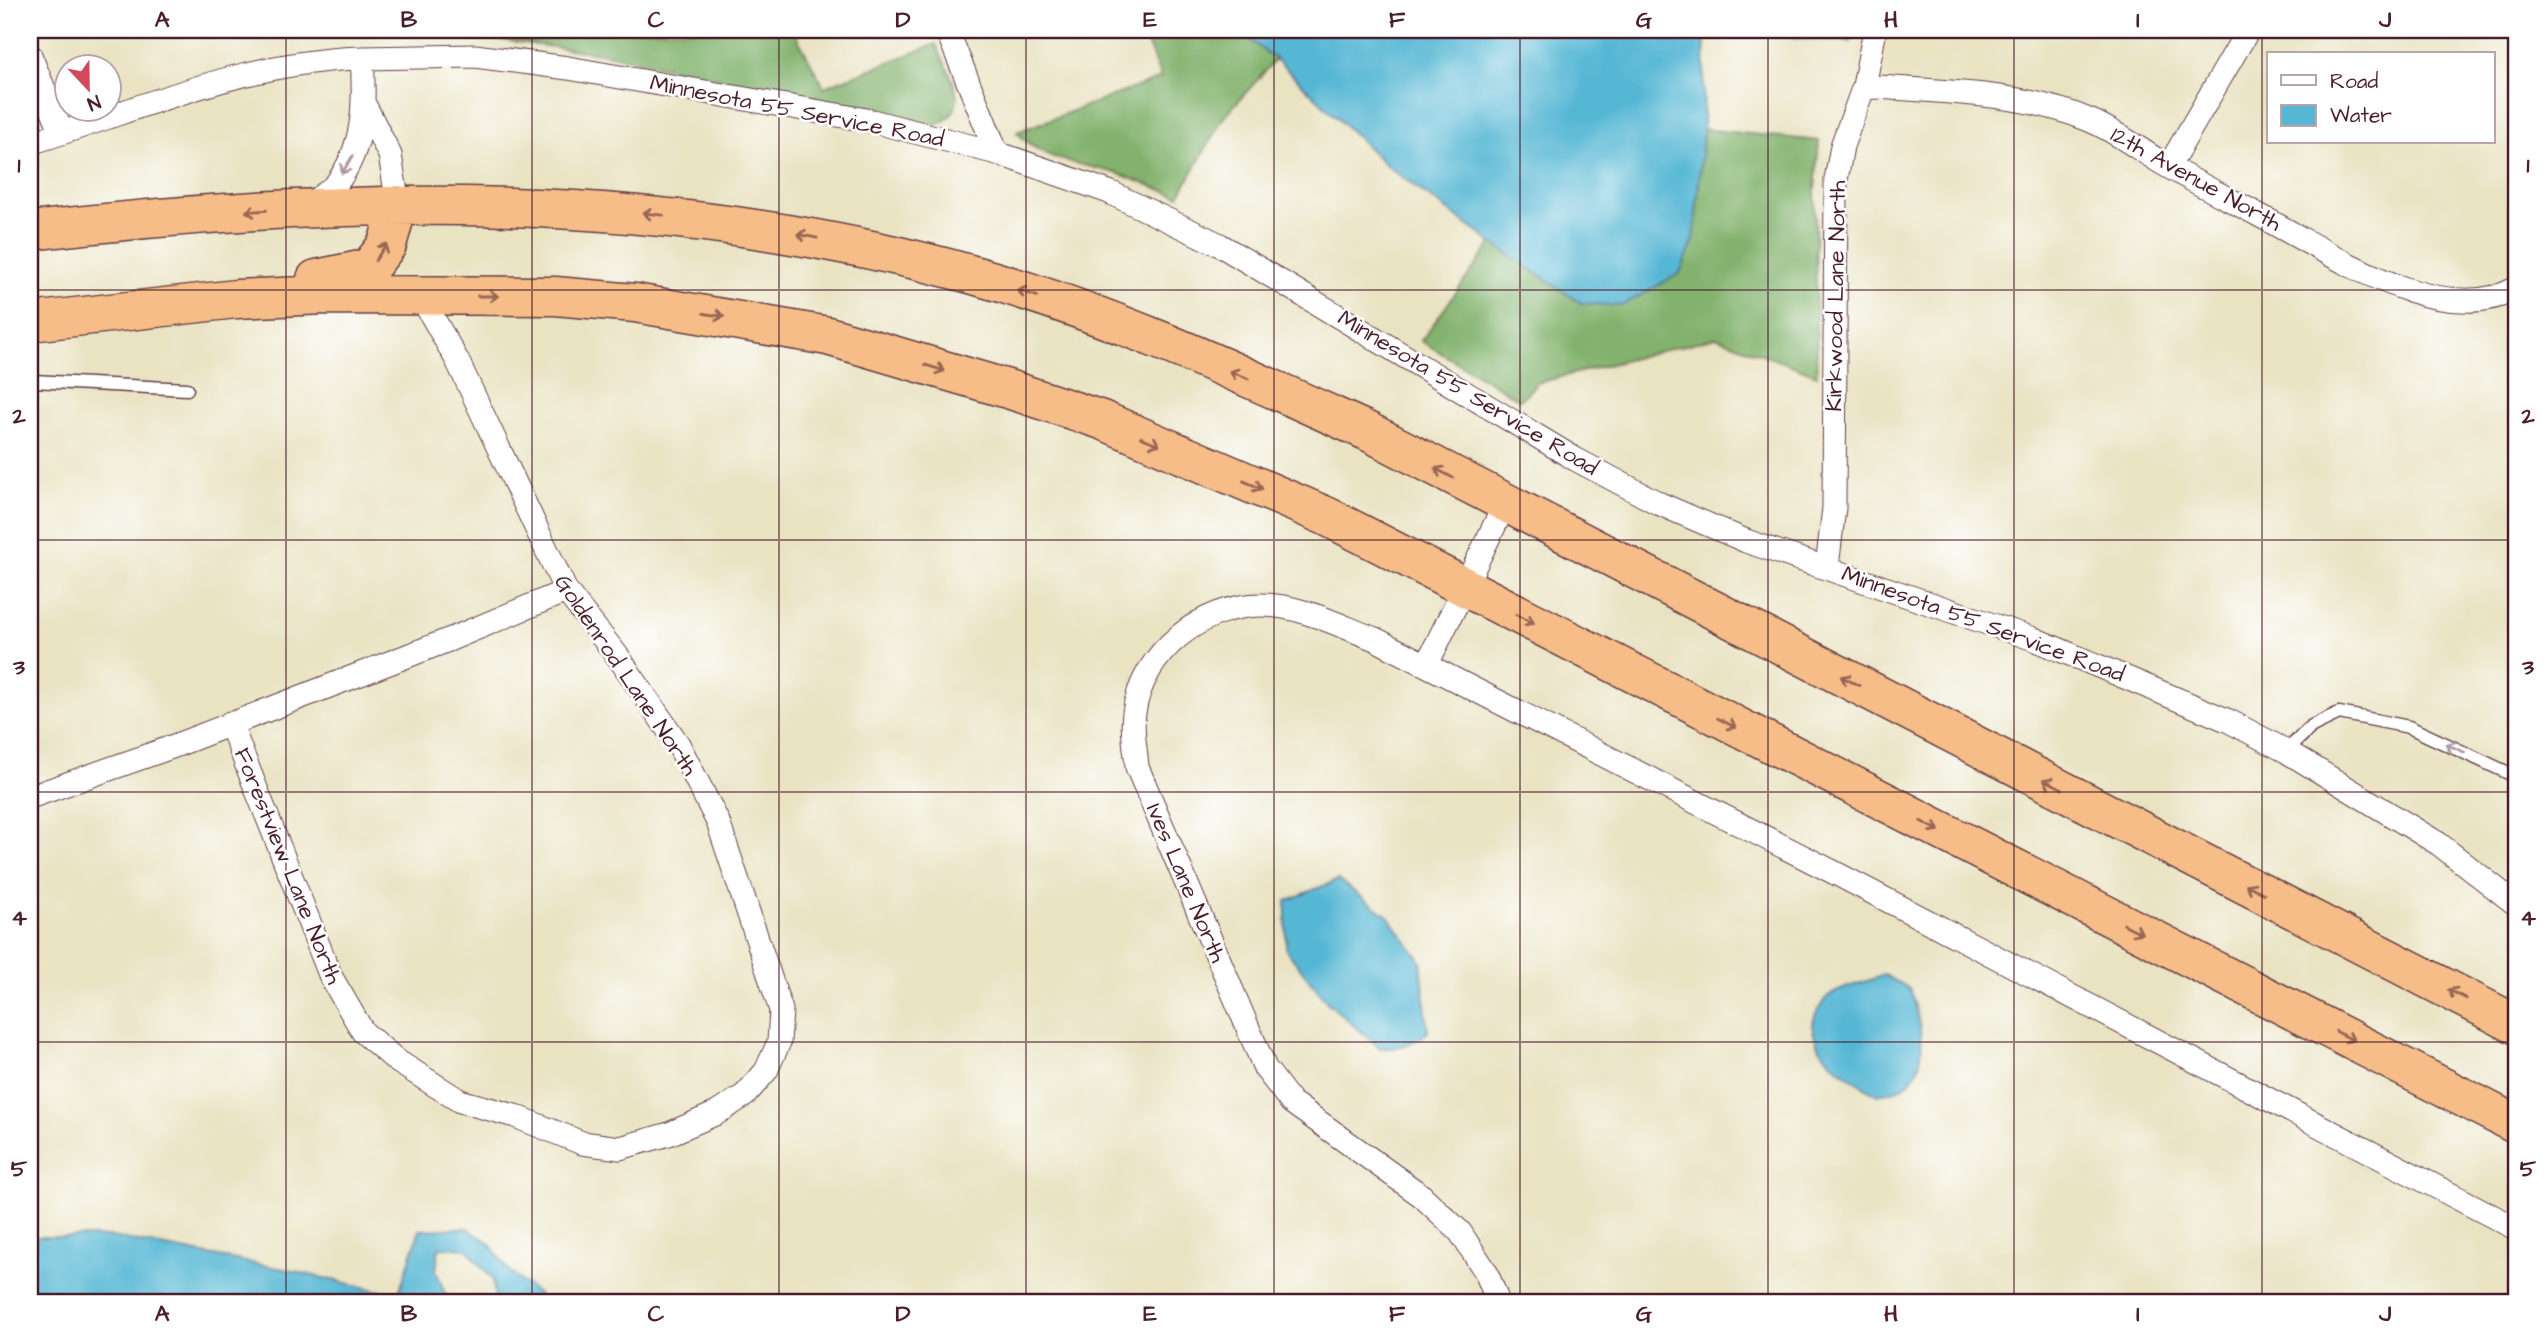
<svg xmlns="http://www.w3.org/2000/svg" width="2547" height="1332" font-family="'Architects Daughter',sans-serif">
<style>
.forest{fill:#82b26d;stroke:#66684c;stroke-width:2}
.water{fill:#56b7d4;stroke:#506b80;stroke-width:2}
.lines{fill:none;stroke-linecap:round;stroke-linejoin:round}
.service-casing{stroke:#623c42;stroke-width:15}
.minor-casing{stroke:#623c42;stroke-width:25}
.trunk-casing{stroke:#623c42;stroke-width:41}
.service{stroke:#fff;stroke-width:12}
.minor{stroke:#fff;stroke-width:23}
.trunk{stroke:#f7bd88;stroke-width:38}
.oneway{stroke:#ae9aa0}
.oneway2{stroke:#986655}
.grid{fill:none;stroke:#4a1f2b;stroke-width:2;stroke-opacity:0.55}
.labels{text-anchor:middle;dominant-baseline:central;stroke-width:5;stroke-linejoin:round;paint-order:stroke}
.street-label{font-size:23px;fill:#4a1f2b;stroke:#fff}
.neatline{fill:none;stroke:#4a1f2b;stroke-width:2.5}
.grid-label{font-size:23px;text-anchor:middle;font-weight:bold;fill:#4a1f2b}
</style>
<rect width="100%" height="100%" fill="#fff"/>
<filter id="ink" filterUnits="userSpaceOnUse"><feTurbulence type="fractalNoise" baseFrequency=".0143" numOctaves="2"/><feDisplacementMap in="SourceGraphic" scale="14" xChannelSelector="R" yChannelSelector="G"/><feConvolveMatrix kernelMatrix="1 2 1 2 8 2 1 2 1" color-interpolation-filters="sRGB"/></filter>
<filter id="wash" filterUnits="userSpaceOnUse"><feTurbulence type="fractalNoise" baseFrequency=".00686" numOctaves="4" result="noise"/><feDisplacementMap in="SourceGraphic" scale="28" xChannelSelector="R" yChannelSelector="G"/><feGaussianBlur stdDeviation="1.57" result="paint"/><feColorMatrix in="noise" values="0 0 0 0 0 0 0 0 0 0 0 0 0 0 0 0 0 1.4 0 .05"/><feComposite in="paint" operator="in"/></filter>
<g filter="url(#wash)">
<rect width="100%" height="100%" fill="#e9e3c2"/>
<!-- forest -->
<path class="forest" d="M 429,30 L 793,30 L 824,87 L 936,44 C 948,74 976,108 936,125 L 605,54 Z
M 1142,30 L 1236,30 L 1276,59 L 1223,118 L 1179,196 C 1158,189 1137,180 1116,173 C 1081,163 1042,162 1017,132 L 1161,78 Z
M 1705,30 L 1852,30 L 1851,42 Z
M 1703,129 L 1819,141 L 1815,190 L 1817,375 L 1716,337 L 1537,383 L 1520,400 L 1421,341 L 1492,243 L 1581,303 L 1694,240 Z"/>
<!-- water -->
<path class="water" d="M 1236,30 L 1705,30 L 1703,129 L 1694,240 L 1680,273 L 1621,306 L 1581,303 L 1492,243 L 1387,166 L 1276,59 Z
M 1338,880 L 1388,916 L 1421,961 L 1428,1032 C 1415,1043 1397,1050 1380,1048 L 1327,1002 L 1286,950 L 1286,901 Z
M 1884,975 L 1910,989 C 1918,1017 1934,1065 1904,1086 C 1897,1091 1885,1092 1878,1095 C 1852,1080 1796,1046 1818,1010 C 1821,1007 1824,999 1827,997 C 1839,988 1870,981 1884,975 Z
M 467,1228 L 489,1243 L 510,1272 L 539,1295 L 536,1302 L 495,1302 L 493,1280 L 467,1249 L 439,1247 L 436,1270 L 448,1302 L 30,1302 L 30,1237 L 112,1237 L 289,1270 L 398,1295 L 420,1230 Z"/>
</g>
<g filter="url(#ink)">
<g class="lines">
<defs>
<path id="service" d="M 33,381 L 187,389
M 2286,751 L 2312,726 L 2339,713 L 2409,727 L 2517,777"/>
<path id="minor" d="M 947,30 L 997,153
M 30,55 L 62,133
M 1864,86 C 1938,92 2020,91 2089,120 C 2116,131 2141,151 2167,166 C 2202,186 2239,204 2275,224 C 2338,258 2444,329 2517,288
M 365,106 L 390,155 L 398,205
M 30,143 C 141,109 244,61 362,58
M 2169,166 L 2248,30
M 305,207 C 315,200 328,193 336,184 C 365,147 365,102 362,58 L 475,56 L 568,68 L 872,121 L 997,153 L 1109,192 L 1220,245 L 1575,459 L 1660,504 L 1746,541 L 2034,639 L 2229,721 L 2286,751 L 2439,844 L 2517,905
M 1827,567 L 1834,508 L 1836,180 L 1842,146 L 1864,86 L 1875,30
M 1427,664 L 1505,504
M 230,723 L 331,977 L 363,1032 L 397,1061 L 460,1101 L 515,1116 L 582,1143 L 620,1148 L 669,1134 L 717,1113 L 745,1095 L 766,1071 L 779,1042 L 781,1010 L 718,822 L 678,744 L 619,658 L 566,591 L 457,360 L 420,295
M 30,797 L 169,748 L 451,639 L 566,591
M 1498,1302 L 1486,1272 L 1460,1232 L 1422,1196 L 1291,1102 L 1265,1068 L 1137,767 C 1136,750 1131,730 1134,713 C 1142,653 1202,605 1262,605 C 1300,605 1340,626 1375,639 L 1839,875 L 2517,1229"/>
<path id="trunk" d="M 30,231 C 346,194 661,189 970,274 C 1107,312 1240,374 1369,432 L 2517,1025
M 316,279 L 369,268 L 387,245 L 398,205
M 30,322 L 236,299 L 325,295 L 555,296 L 635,303 L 828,336 L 1011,390 L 1102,420 L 1326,516 L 2517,1125"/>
</defs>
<!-- service casing -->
<use href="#service" class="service-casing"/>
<!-- minor casing -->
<use href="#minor" class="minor-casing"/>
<!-- trunk casing -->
<use href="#trunk" class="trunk-casing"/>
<!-- service -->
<use href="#service" class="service"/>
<!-- minor -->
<use href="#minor" class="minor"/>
<!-- trunk -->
<use href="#trunk" class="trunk"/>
</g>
<!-- one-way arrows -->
<defs><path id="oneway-shaft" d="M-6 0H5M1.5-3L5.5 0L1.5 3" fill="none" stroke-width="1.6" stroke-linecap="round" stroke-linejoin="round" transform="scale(1.75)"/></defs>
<g class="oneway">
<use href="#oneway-shaft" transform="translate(347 165) rotate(122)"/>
<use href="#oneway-shaft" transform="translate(2455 748) rotate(-156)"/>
</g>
<g class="oneway2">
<use href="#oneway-shaft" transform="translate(256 211) rotate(176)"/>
<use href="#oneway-shaft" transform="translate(653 214) rotate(-174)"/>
<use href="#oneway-shaft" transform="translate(807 236) rotate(-169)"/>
<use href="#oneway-shaft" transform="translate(381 252) rotate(-56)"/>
<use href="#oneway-shaft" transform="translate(1027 293) rotate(-161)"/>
<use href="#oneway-shaft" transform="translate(488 296)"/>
<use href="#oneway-shaft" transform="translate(714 315) rotate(9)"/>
<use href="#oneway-shaft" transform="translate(935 368) rotate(17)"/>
<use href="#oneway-shaft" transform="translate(1239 375) rotate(-158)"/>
<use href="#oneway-shaft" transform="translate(1150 441) rotate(23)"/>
<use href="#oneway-shaft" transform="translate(1444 473) rotate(-152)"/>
<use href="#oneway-shaft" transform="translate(1253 485) rotate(23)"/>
<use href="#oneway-shaft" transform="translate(1525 619) rotate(27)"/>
<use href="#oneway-shaft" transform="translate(1850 681) rotate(-153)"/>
<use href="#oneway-shaft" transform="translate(1727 723) rotate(27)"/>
<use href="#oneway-shaft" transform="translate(2053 784) rotate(-153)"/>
<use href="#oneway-shaft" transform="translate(1930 826) rotate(27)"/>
<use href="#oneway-shaft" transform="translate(2255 889) rotate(-153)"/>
<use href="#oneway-shaft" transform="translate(2133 929) rotate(27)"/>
<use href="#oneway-shaft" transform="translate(2457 994) rotate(-153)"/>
<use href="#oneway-shaft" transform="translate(2345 1036) rotate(27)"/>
</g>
</g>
<!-- grid -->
<path class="grid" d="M 286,30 L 286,1302M 532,30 L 532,1302M 779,30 L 779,1302M 1026,30 L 1026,1302M 1274,30 L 1274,1302M 1520,30 L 1520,1302M 1768,30 L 1768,1302M 2014,30 L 2014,1302M 2262,30 L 2262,1302M 30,290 L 2517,290M 30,540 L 2517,540M 30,792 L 2517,792M 30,1042 L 2517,1042"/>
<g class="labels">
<!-- street labels -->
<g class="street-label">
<text transform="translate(797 111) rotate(11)">Minnesota 55 Service Road</text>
<text transform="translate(2196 179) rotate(29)">12th Avenue North</text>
<text transform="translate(1836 296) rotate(-89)">Kirkwood Lane North</text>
<text transform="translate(1468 393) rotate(31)">Minnesota 55 Service Road</text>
<text transform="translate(1983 624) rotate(20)">Minnesota 55 Service Road</text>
<text transform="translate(626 675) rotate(56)">Goldenrod Lane North</text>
<text transform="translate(288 866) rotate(68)">Forestview Lane North</text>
<text transform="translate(1186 883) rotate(67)">Ives Lane North</text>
</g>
</g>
<!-- margin -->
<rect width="2547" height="1332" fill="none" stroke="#fff" stroke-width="77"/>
<!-- legend -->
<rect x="2267" y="52" width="228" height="91" fill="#ffffff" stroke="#b7a5aa" stroke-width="2"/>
<rect x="2281" y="75" width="35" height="10" fill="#ffffff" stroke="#b7a5aa" stroke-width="2"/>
<text x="2330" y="88" font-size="21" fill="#4a1f2b">Road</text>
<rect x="2281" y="105" width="35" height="21" fill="#56b7d4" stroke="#b7a5aa" stroke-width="2"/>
<text x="2330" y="122" font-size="21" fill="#4a1f2b">Water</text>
<!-- north arrow -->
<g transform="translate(88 88) rotate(158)"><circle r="33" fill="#ffffff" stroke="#b7a5aa" stroke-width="2"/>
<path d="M0-5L12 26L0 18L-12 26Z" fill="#d1495b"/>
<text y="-10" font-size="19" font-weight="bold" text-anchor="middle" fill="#4a1f2b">N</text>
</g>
<rect x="38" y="38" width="2470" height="1256" class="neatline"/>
<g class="grid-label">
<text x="162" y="27">A</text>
<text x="409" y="27">B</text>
<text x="656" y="27">C</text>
<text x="903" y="27">D</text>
<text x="1150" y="27">E</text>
<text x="1397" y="27">F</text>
<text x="1644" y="27">G</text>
<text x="1891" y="27">H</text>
<text x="2138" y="27">I</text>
<text x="2385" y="27">J</text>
<text x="19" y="172">1</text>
<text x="2528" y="172">1</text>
<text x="19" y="423">2</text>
<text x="2528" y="423">2</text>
<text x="19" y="674">3</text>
<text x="2528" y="674">3</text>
<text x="19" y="925">4</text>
<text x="2528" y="925">4</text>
<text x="19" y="1176">5</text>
<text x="2528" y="1176">5</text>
<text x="162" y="1321">A</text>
<text x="409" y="1321">B</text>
<text x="656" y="1321">C</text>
<text x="903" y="1321">D</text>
<text x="1150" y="1321">E</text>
<text x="1397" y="1321">F</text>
<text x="1644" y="1321">G</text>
<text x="1891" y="1321">H</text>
<text x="2138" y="1321">I</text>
<text x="2385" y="1321">J</text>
</g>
</svg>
